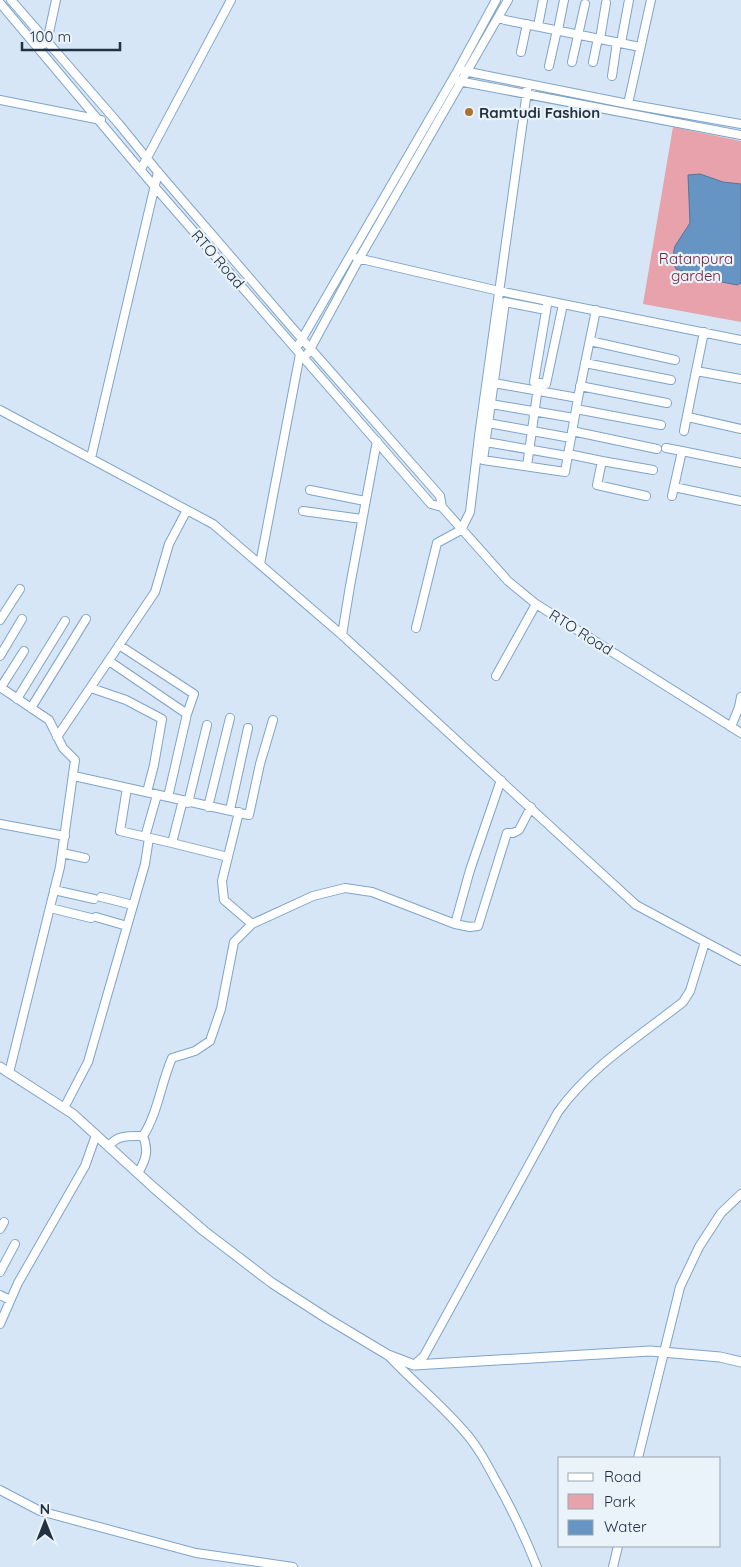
<svg xmlns="http://www.w3.org/2000/svg" width="741" height="1567" font-family="Quicksand,sans-serif">
<style>
.green{fill:#e7a2ac}
.water{fill:#6694c3;stroke:#52769c}
.lines{fill:none;stroke-linecap:round;stroke-linejoin:round}
.minor-casing{stroke:#7fa4ca;stroke-width:10}
.major-casing{stroke:#7fa4ca;stroke-width:11}
.minor{stroke:#fff;stroke-width:8}
.major{stroke:#fff;stroke-width:9}
.poi-dot{fill:#a9732e;stroke:#eaf2fa;stroke-width:2}
.labels{text-anchor:middle;dominant-baseline:central;stroke-width:4.5;stroke-linejoin:round;paint-order:stroke}
.poi-label{font-size:15px;font-weight:bold;fill:#223141;stroke:#eaf2fa;text-anchor:start}
.park-label{font-size:15px;fill:#762237;stroke:#eaf2fa}
.street-label{font-size:15px;fill:#223141;stroke:#eaf2fa}
</style>
<rect width="100%" height="100%" fill="#d6e6f6"/>
<!-- green -->
<path class="green" d="M 673,127 L 741,141 L 741,322 L 643,304 Z"/>
<!-- water -->
<path class="water" d="M 700,174 L 723,182 L 741,184 L 741,283 L 737,285 L 712,280 L 676,269 L 672,260 L 675,246 L 690,223 L 688,175 Z"/>
<g class="lines">
<defs>
<path id="minor" d="M 11,0 L 118,123 L 158,172 L 302,339 L 440,496 L 442,507 L 508,581 L 536,604 L 741,733
M 0,3 L 154,186 L 431,504 L 442,507
M 498,17 L 505,20 L 640,47
M 538,26 L 543,0
M 558,30 L 564,0
M 600,39 L 606,3
M 621,43 L 629,0
M 44,44 L 47,42 L 56,0
M 521,52 L 527,24
M 572,62 L 585,4
M 593,62 L 598,38
M 549,66 L 557,30
M 464,71 L 628,104 L 741,124
M 612,76 L 617,42
M 458,81 L 741,135
M 0,100 L 101,120
M 628,104 L 651,0
M 141,169 L 231,0
M 357,258 L 499,291 L 741,340
M 547,305 L 534,382 L 546,384 L 562,309
M 546,310 L 505,302 L 483,460 L 565,472 L 578,398 L 596,310
M 590,341 L 675,360
M 299,344 L 458,70 L 496,0
M 308,353 L 359,259 L 508,0
M 585,363 L 671,380
M 696,371 L 704,332
M 494,383 L 578,398
M 580,386 L 667,403
M 491,404 L 574,418
M 576,409 L 661,425
M 0,410 L 213,524 L 342,635 L 636,905 L 741,961
M 688,417 L 741,429
M 488,423 L 571,438
M 572,431 L 657,449
M 684,431 L 696,371 L 741,379
M 486,442 L 567,456
M 666,448 L 682,451 L 674,487
M 682,451 L 741,463
M 568,454 L 602,461 L 597,485 L 646,496
M 91,458 L 158,172
M 602,461 L 653,470
M 527,466 L 538,387
M 310,490 L 365,501
M 672,496 L 674,487 L 741,501
M 303,511 L 362,519
M 260,564 L 300,354
M 0,620 L 20,589
M 416,628 L 437,543 L 461,530 L 470,512 L 479,436 L 528,84
M 342,635 L 350,586 L 377,441
M 119,645 L 194,694 L 187,714
M 0,656 L 22,619
M 109,661 L 187,714 L 168,797
M 496,676 L 536,604
M 0,687 L 49,720 L 63,748 L 75,760 L 60,867 L 9,1073
M 1,687 L 24,651
M 91,688 L 126,700 L 162,719 L 154,765 L 147,792
M 17,699 L 65,621
M 31,708 L 86,619
M 731,727 L 739,707 L 741,697
M 57,737 L 155,592 L 169,544 L 187,510
M 74,776 L 249,815 L 260,764 L 273,720
M 501,780 L 470,870 L 455,924 L 470,927 L 478,926 L 507,833 L 513,833 L 519,830 L 531,807
M 127,788 L 120,831 L 172,843
M 183,800 L 172,843 L 228,857
M 188,803 L 207,725
M 208,807 L 230,718
M 230,810 L 248,728
M 239,812 L 222,881 L 224,900 L 252,924
M 0,824 L 65,836
M 145,837 L 157,795
M 62,853 L 85,858
M 54,890 L 94,899
M 101,897 L 133,905
M 50,908 L 91,918
M 96,917 L 127,926
M 64,1108 L 88,1062 L 145,864 L 149,838
M 109,1146 C 117,1135 129,1136 143,1136 C 158,1113 161,1083 172,1058 L 195,1051 L 210,1041 L 221,1009 L 234,942 L 252,924 L 313,896 L 345,888 L 372,892 L 455,924
M 138,1173 C 146,1160 149,1150 143,1136
M 0,1229 L 4,1222
M 0,1272 L 15,1244
M 0,1295 L 10,1300
M 0,1324 L 18,1283 L 85,1166 L 96,1135
M 388,1355 C 412,1381 440,1403 463,1430 C 477,1445 487,1464 496,1481 C 512,1509 525,1537 537,1567
M 414,1365 L 424,1356 L 558,1112 C 590,1067 640,1036 683,1002 L 690,991 L 705,942
M 638,1458 L 680,1287 L 699,1247 L 721,1213 L 741,1194
M 0,1490 L 40,1511 L 196,1553 L 293,1567
M 613,1567 L 618,1546"/>
<path id="major" d="M 0,1067 L 73,1114 L 153,1187 L 204,1231 L 272,1283 L 328,1319 L 388,1355 L 414,1365 L 650,1351 L 720,1357 L 741,1362"/>
</defs>
<!-- minor casing -->
<use href="#minor" class="minor-casing"/>
<!-- major casing -->
<use href="#major" class="major-casing"/>
<!-- minor -->
<use href="#minor" class="minor"/>
<!-- major -->
<use href="#major" class="major"/>
</g>
<!-- markers -->
<circle class="poi-dot" cx="469" cy="112" r="5"/>
<g class="labels">
<!-- poi labels -->
<g class="poi-label">
<text x="479" y="112">Ramtudi Fashion</text>
</g>
<!-- park labels -->
<g class="park-label">
<text x="696" y="258">Ratanpura<tspan x="696" dy="17">garden</tspan></text>
</g>
<!-- street labels -->
<g class="street-label">
<text transform="translate(218 259) rotate(49)">RTO Road</text>
<text transform="translate(581 632) rotate(32)">RTO Road</text>
</g>
</g>
<!-- legend -->
<rect x="558" y="1457" width="162" height="90" fill="#eaf2fa" stroke="#9aa5b0"/>
<rect x="568" y="1473" width="25" height="8" fill="#ffffff" stroke="#9aa5b0"/>
<text x="604" y="1482" font-size="15" fill="#223141">Road</text>
<rect x="568" y="1494" width="25" height="15" fill="#e7a2ac" stroke="#9aa5b0"/>
<text x="604" y="1507" font-size="15" fill="#223141">Park</text>
<rect x="568" y="1520" width="25" height="15" fill="#6694c3" stroke="#9aa5b0"/>
<text x="604" y="1532" font-size="15" fill="#223141">Water</text>
<!-- north arrow -->
<g transform="translate(45 1522)" stroke="#eaf2fa" stroke-width="4" paint-order="stroke">
<path d="M0-4L9 19L0 12L-9 19Z" fill="#223141"/>
<text y="-8" font-size="14" font-weight="bold" text-anchor="middle" fill="#223141">N</text>
</g>
<!-- scale -->
<path d="M22 42v8h98v-8" fill="none" stroke="#223141" stroke-width="2.5"/>
<text x="30" y="42" font-size="15" fill="#223141" stroke="#eaf2fa" stroke-width="4" paint-order="stroke">100 m</text>
</svg>
